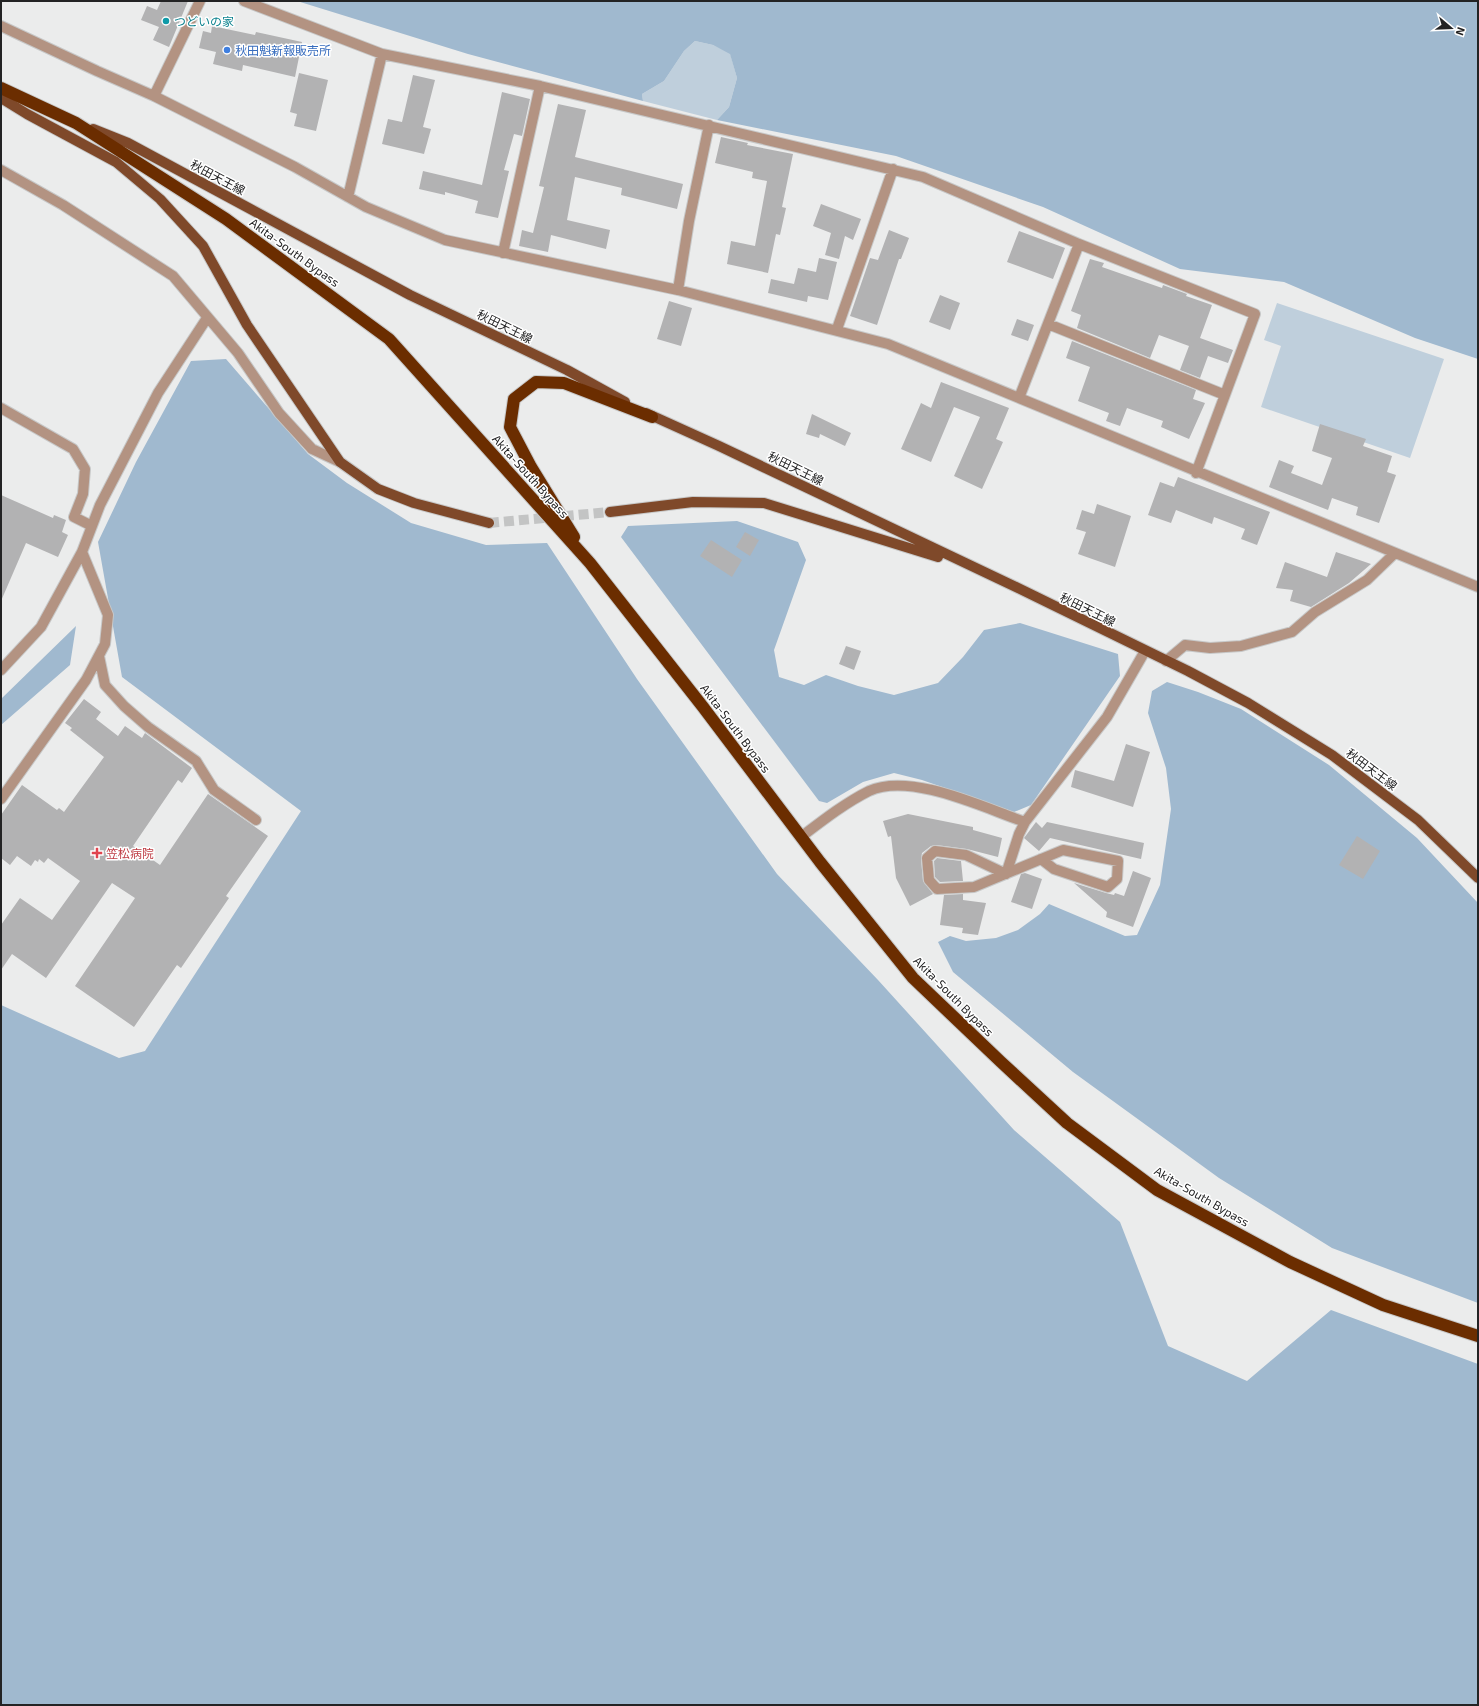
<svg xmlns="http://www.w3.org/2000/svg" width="1479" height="1706" font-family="'Exo 2','Noto Sans JP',sans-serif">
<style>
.green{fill:#bfcfdc}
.forest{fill:#a0b9cf}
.building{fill:#b2b2b3}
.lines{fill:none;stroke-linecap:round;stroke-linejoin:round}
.major-tunnel{stroke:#c3c4c4;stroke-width:10;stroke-dasharray:10 5;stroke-linecap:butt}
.minor-casing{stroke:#c7c8c8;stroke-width:12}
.major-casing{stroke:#c7c8c8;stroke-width:12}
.highway-casing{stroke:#c7c8c8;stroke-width:14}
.minor{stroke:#b39382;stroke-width:10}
.major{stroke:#7f492a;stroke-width:10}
.highway{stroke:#6b2d00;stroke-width:12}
.culture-dot{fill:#0f9aa8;stroke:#fff;stroke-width:1.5}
.shop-dot{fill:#3f7fe0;stroke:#fff;stroke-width:1.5}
.health-dot{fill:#e0444e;stroke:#fff;stroke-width:1.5}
.labels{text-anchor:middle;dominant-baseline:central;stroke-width:3;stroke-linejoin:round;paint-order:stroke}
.culture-label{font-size:12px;fill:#0d838f;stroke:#fff;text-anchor:start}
.shop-label{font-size:12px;fill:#366cbe;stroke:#fff;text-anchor:start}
.street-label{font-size:12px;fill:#232324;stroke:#fff}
.health-label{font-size:12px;fill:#be3a42;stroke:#fff;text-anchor:start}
</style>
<rect width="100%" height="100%" fill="#ebecec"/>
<!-- green -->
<path class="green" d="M 695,41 L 713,45 L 730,53 L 737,78 L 729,107 L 717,120 L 643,101 L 642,94 L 664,81 L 684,51 Z
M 1277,303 L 1444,359 L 1410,458 L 1261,407 L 1281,346 L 1264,340 Z"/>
<!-- forest -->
<path class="forest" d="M 297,1 L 1478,1 L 1478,359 L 1415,338 L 1284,282 L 1180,269 L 1043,207 L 896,156 L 717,120 L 729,107 L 737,78 L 730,54 L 713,45 L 695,41 L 684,51 L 664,81 L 642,94 L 643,101 L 468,54 Z
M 226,359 L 308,454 L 347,483 L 411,523 L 486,545 L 547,543 L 637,679 L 777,874 L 878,980 L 1014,1130 L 1120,1222 L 1168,1346 L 1247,1381 L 1331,1310 L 1478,1364 L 1478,1705 L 1,1705 L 1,1005 L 119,1058 L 145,1051 L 301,811 L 122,677 L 98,542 L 136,462 L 191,361 Z
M 737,521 L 798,542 L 806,560 L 774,650 L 779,677 L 804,685 L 826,675 L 858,686 L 894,695 L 938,683 L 963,657 L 984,630 L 1020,623 L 1118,654 L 1120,676 L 1031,805 L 1014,812 L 922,780 L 894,773 L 863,782 L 827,803 L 819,801 L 621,537 L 628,526 Z
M 76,626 L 70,665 L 1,725 L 1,699 Z
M 1167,682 L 1198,692 L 1241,709 L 1329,765 L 1417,838 L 1478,903 L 1478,1303 L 1332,1248 L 1219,1178 L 1073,1072 L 953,972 L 938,942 L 950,936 L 966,941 L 996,938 L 1018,930 L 1040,914 L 1049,904 L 1125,936 L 1137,935 L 1160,885 L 1171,809 L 1166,768 L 1148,713 L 1152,691 Z"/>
<!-- building -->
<path class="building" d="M 161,1 L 188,1 L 169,47 L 153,40 L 159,27 L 141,20 L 147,6 L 157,10 Z
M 212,26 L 255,35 L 256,32 L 302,42 L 295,77 L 243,65 L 242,71 L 213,64 L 216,52 L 199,48 L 203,31 L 211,33 Z
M 299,73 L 328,80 L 316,131 L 294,126 L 297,114 L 290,112 Z
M 413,75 L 435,80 L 423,127 L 431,129 L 424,154 L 382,144 L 388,119 L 402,122 Z
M 502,92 L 530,99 L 522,136 L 514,134 L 504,170 L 509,171 L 498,218 L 475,213 L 478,201 L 445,192 L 445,195 L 419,189 L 423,171 L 482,185 Z
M 558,104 L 586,110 L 575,157 L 683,184 L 677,209 L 621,195 L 622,188 L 575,177 L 567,220 L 610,230 L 606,249 L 551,235 L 548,252 L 519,246 L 522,230 L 533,233 L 544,187 L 539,186 Z
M 721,137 L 748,143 L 747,145 L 793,154 L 782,207 L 786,208 L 780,235 L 776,234 L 768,273 L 727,264 L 731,241 L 755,246 L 767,181 L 752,178 L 753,172 L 715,163 Z
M 821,204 L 861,219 L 853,240 L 845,236 L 839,259 L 825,255 L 831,233 L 813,226 Z
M 889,230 L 909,238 L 901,259 L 899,259 L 877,325 L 850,316 L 870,258 L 878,260 Z
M 1019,231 L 1065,248 L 1053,279 L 1007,262 Z
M 819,258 L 837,262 L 828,300 L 808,296 L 807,302 L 768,293 L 771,279 L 794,284 L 798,268 L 816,272 Z
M 1090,259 L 1104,263 L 1102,267 L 1162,288 L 1163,285 L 1187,294 L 1186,296 L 1212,305 L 1200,338 L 1233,350 L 1228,363 L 1208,356 L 1200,378 L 1180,370 L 1189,346 L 1159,335 L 1150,358 L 1077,328 L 1081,315 L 1071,311 Z
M 940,295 L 960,303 L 950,330 L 929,322 Z
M 669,301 L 692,308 L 681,346 L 657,339 Z
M 1017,319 L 1034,325 L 1028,341 L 1011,335 Z
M 1072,341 L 1196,390 L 1193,399 L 1205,403 L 1189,439 L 1161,427 L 1163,421 L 1127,408 L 1120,426 L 1106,421 L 1109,413 L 1078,401 L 1090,367 L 1066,358 Z
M 941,382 L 1009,408 L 996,439 L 1003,442 L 982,489 L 954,476 L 980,417 L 954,407 L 931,462 L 901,449 L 921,403 L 931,408 Z
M 812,414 L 851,433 L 845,446 L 820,434 L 819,438 L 806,434 Z
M 1320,424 L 1366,439 L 1363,446 L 1392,456 L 1387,472 L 1396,475 L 1379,523 L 1356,515 L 1358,507 L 1332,498 L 1328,510 L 1269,487 L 1279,460 L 1294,466 L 1291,473 L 1322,485 L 1332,458 L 1312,451 Z
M 1178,477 L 1270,512 L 1257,545 L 1241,539 L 1245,529 L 1214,517 L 1212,524 L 1176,510 L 1171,523 L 1148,515 L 1160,482 L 1174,487 Z
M 1,495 L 53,518 L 54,515 L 66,520 L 62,532 L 68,535 L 58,557 L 26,543 L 1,601 Z
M 1097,504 L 1131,516 L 1115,567 L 1078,554 L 1086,532 L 1076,529 L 1082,510 L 1094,514 Z
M 745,532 L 759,540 L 750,556 L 736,547 Z
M 711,540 L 742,560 L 732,577 L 700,556 Z
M 1336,552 L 1371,564 L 1349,583 L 1311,607 L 1290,601 L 1293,590 L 1276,588 L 1285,562 L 1327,577 Z
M 846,646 L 861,651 L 854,670 L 839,664 Z
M 84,699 L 101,712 L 96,719 L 118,736 L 125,726 L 142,738 L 145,733 L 192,768 L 182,783 L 178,780 L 133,846 L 160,865 L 208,794 L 268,836 L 226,896 L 229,898 L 181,968 L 177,965 L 134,1027 L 75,986 L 135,898 L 112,883 L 46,978 L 12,954 L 1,970 L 1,925 L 20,898 L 52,920 L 80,881 L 48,858 L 44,863 L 39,859 L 38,862 L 35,860 L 31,866 L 17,856 L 10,865 L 1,858 L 1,815 L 22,785 L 57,810 L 59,808 L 64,812 L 69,805 L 104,757 L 70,730 L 72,728 L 65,723 Z
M 1126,744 L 1150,752 L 1133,807 L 1071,787 L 1075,770 L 1114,781 Z
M 908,814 L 973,827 L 973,830 L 1002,838 L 998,857 L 967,849 L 936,845 L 931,846 L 922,853 L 921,859 L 923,881 L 933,894 L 910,906 L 896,878 L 891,836 L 888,837 L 883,821 Z
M 1036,822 L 1042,828 L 1047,822 L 1144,843 L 1141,859 L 1050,838 L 1039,851 L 1024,838 Z
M 1357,836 L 1380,851 L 1363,879 L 1339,865 Z
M 937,858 L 961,861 L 963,881 L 940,882 L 935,877 L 934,861 Z
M 1133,871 L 1151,878 L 1133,927 L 1106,917 L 1107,912 L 1074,883 L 1106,893 L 1114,895 L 1115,893 L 1124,896 Z
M 1025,873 L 1042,879 L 1032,909 L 1011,902 L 1021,874 Z
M 963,894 L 963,900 L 986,903 L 978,935 L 962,933 L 963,928 L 940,925 L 944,895 Z"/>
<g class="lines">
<!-- major-tunnel -->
<path class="major-tunnel" d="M 489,523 L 610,512"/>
<defs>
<path id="minor" d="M 244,1 L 382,54 L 540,86 L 923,177 L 1079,244 L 1255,314 L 1196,473
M 1,26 L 97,71 L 154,96 L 295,167 L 366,207 L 445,240 L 678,290 L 888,344 L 1478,587
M 154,96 L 200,1
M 1,170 L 63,205 L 173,276 L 238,353 L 279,413 L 312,449 L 340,462
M 348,197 L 382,54
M 503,253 L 540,86
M 678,290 L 689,221 L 709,125
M 1048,324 L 1225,395
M 837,329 L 893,169
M 1019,398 L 1079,244
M 1,408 L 73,449 L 85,469 L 83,494 L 74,517 L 92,526
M 99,656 L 105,685 L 124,706 L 148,727 L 196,761 L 214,790 L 256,820
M 1166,661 L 1185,645 L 1210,648 L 1241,646 L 1292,632 L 1315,612 L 1367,580 L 1395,553
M 1,670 L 41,627 L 82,552 L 100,505 L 158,393 L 207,318
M 1,799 L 86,680 L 105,644 L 108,615 L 82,552
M 801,837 C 822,821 845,803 869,791 C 911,772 984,808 1025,822
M 1006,874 L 966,855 L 935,851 L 927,858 L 929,880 L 937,889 L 974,887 L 1063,850 L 1118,861 L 1117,879 L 1108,887 L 1054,869 L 1041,859
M 1006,874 L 1019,834 L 1025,822 L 1107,717 L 1145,651"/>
<path id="major" d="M 1,98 L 27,114 L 116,162 L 160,199 L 203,246 L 247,325 L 340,462 L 378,489 L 414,503 L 489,523
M 93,129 L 128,143 L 410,295 L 567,370 L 625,402
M 646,413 L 719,446 L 1016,587 L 1188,671 L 1248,703 L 1332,755 L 1418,820 L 1478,878
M 610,512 L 693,502 L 764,503 L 938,557"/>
<path id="highway" d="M 1,88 L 76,123 L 226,219 L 389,339 L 590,563 L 703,707 L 820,862 L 913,978 L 1001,1062 L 1067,1123 L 1157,1190 L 1290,1262 L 1383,1305 L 1478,1336
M 574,537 L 531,467 L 510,427 L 514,399 L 536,382 L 564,383 L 652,417"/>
</defs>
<!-- minor casing -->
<use href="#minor" class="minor-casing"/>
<!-- major casing -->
<use href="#major" class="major-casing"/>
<!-- highway casing -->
<use href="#highway" class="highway-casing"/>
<!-- minor -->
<use href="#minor" class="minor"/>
<!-- major -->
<use href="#major" class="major"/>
<!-- highway -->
<use href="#highway" class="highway"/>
</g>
<!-- markers -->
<circle class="culture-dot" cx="166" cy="21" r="4"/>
<circle class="shop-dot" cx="227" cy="50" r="4"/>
<path class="health-dot" d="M95 847h4v4h4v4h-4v4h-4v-4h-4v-4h4z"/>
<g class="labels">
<!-- culture labels -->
<g class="culture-label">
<text x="174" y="21">つどいの家</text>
</g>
<!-- shop labels -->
<g class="shop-label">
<text x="235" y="50">秋田魁新報販売所</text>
</g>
<!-- street labels -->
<g class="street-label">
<text transform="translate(218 177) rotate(28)">秋田天王線</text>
<text transform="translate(295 252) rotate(36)">Akita-South Bypass</text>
<text transform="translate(505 326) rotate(26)">秋田天王線</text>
<text transform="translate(796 468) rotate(26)">秋田天王線</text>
<text transform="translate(531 476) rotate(48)">Akita-South Bypass</text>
<text transform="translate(1088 609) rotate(26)">秋田天王線</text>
<text transform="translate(736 728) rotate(53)">Akita-South Bypass</text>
<text transform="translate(1372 769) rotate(37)">秋田天王線</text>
<text transform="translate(954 996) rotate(45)">Akita-South Bypass</text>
<text transform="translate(1202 1196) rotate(30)">Akita-South Bypass</text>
</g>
<!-- health labels -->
<g class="health-label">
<text x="106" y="853">笠松病院</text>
</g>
</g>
<!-- border -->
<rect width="1479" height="1706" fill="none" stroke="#232324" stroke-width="4"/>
<!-- north arrow -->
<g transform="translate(1451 28) rotate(109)" stroke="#ffffff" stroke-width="3" paint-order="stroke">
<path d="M0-3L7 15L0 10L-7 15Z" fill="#232324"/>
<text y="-6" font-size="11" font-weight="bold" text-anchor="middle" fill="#232324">N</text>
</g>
</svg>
